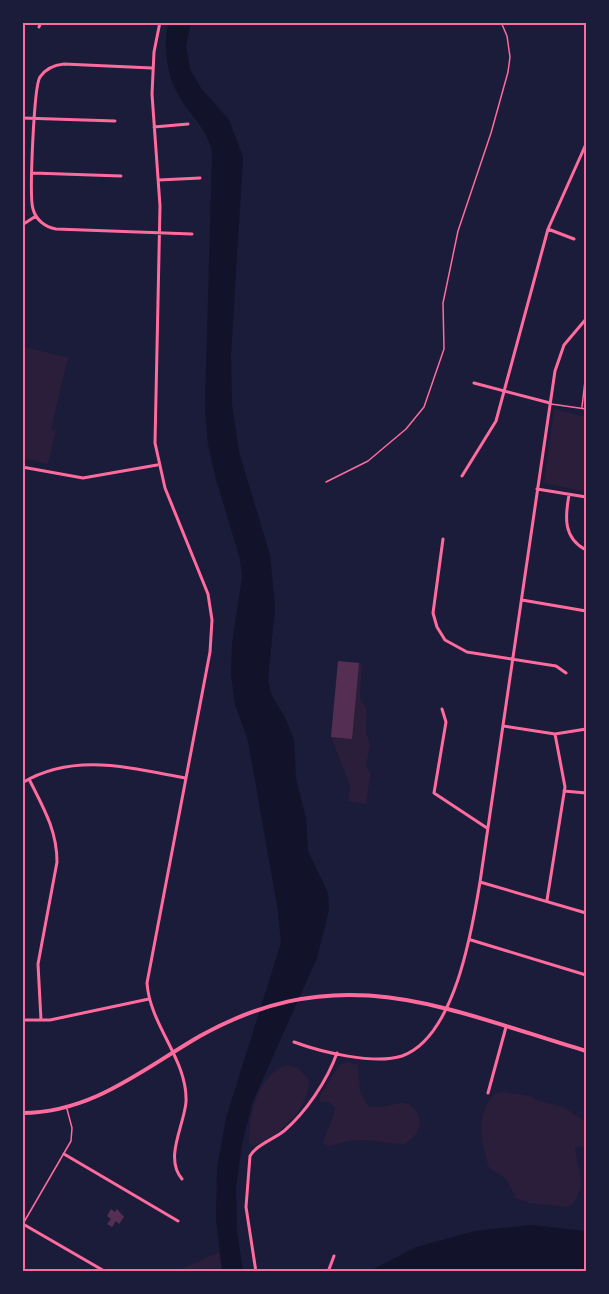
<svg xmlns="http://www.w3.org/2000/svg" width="609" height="1294" font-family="'Varela Round',sans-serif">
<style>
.green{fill:#2a1e3b}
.water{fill:#12122b}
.building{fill:#542f53}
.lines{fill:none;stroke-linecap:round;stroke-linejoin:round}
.service{stroke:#ff6b9d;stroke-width:1.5}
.minor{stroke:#ff6b9d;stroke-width:3}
.tertiary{stroke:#ff6b9d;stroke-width:4}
.neatline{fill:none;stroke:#ff6b9d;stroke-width:2}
</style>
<rect width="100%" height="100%" fill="#1b1b3a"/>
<!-- green -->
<path class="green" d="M 22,346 L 68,358 L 51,429 L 56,431 L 48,464 L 23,458 Z
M 554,409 L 586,417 L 586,492 L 544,483 Z
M 338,661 L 362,663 L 360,699 L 367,709 L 366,733 L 370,744 L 366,767 L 371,773 L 366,804 L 348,801 L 350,785 L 331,737 Z
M 348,1062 L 358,1065 L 360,1091 L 368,1106 C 384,1109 387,1105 401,1103 C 415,1102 424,1119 418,1130 C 416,1136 409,1140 405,1144 C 374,1143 359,1134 329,1147 L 323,1143 C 326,1130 333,1122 335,1108 L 329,1102 L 321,1102 L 319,1098 L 339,1065 Z
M 287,1065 L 298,1068 L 309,1080 C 309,1110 280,1134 255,1146 L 249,1144 C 248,1117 258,1073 287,1065 Z
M 503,1092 L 531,1096 L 536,1100 L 564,1107 L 586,1122 L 586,1149 L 579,1146 L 575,1148 L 582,1186 L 574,1203 L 568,1207 L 529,1203 L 516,1198 L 505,1178 L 489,1168 C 481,1141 475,1117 494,1094 Z
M 219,1252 L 222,1271 L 180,1272 L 181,1269 Z"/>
<!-- water -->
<path class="water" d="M 168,23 L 191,23 L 186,46 L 190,69 L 201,88 L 229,120 L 243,157 L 231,356 L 232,404 L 239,452 L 270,555 L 275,607 L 268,680 L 271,694 L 285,717 L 294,740 L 296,779 L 306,818 L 308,851 L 328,893 L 329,910 L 317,958 L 253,1101 L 242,1144 L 236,1188 L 237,1232 L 243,1271 L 222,1271 L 216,1218 L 217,1168 L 226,1118 L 281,943 L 278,911 L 248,741 L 235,704 L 231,674 L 232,644 L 242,577 L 240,559 L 216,479 L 208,444 L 205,408 L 212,153 C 209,133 195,120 184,104 C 167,80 163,51 168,23 Z
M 530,1225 L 586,1231 L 586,1271 L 370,1271 L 416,1247 L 475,1231 Z"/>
<!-- building -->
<path class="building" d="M 338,661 L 359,663 L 352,739 L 331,737 Z
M 111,1209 L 115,1212 L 117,1209 L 124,1217 L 119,1224 L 116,1221 L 112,1227 L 107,1224 L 111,1219 L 107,1216 Z"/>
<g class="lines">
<!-- service -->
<path class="service" d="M 551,404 L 586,409
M 582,407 L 586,372
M 326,482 L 368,461 L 406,429 L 424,407 L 444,349 L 443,303 L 458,231 L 491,133 L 508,72 L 510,57 L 507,36 L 501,22
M 24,1222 L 71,1141 L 72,1128 L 67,1109"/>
<!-- minor -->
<path class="minor" d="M 160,22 L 154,52 L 152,94 L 160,206 L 155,443 L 165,488 L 208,594 L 212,620 L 210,652 L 147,983 C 150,1026 188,1060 186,1102 C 184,1126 164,1158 182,1179
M 39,27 L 41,22
M 152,68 L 64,64 C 54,65 46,68 40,77 C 34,85 29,197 33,209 C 36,220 45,227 56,229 L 192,234
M 22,118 L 115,121
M 154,127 L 188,124
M 33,173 L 121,176
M 159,180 L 200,178
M 22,225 L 36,216
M 548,229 L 574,239
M 474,383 L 550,403
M 22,467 L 83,478 L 157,465
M 462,476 L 496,421 L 548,229 L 586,144
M 537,489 L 586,497
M 569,495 C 565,517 563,538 586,550
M 443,539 L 433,613 L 437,627 L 445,640 L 467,652 L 556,666 L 566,673
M 522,600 L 586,611
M 442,709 L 446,722 L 434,793 L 487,828
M 503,726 L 555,734 L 586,729
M 29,779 C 43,807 57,830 57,862 L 38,964 L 41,1020
M 22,783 C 74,752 130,768 185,778
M 564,791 L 586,793
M 480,882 L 586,913
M 547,900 L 565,787 L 555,734
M 471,940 L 586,975
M 22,1020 L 50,1020 L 149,999
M 294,1042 C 321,1052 374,1065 402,1056 C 455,1037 472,930 480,882 L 555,371 L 564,345 L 586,319
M 488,1093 L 506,1027
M 64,1154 L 178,1221
M 23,1224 L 106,1272
M 256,1272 L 246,1207 L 250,1156 C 256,1145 274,1139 284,1131 C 306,1112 327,1081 337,1053
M 328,1272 L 334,1256"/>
<!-- tertiary -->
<path class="tertiary" d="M 22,1113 C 92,1113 143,1069 200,1036 C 342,957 445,1009 586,1051"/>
</g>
<!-- border -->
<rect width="609" height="1294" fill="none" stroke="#1b1b3a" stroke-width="48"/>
<rect x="24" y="24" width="561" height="1246" class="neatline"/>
</svg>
